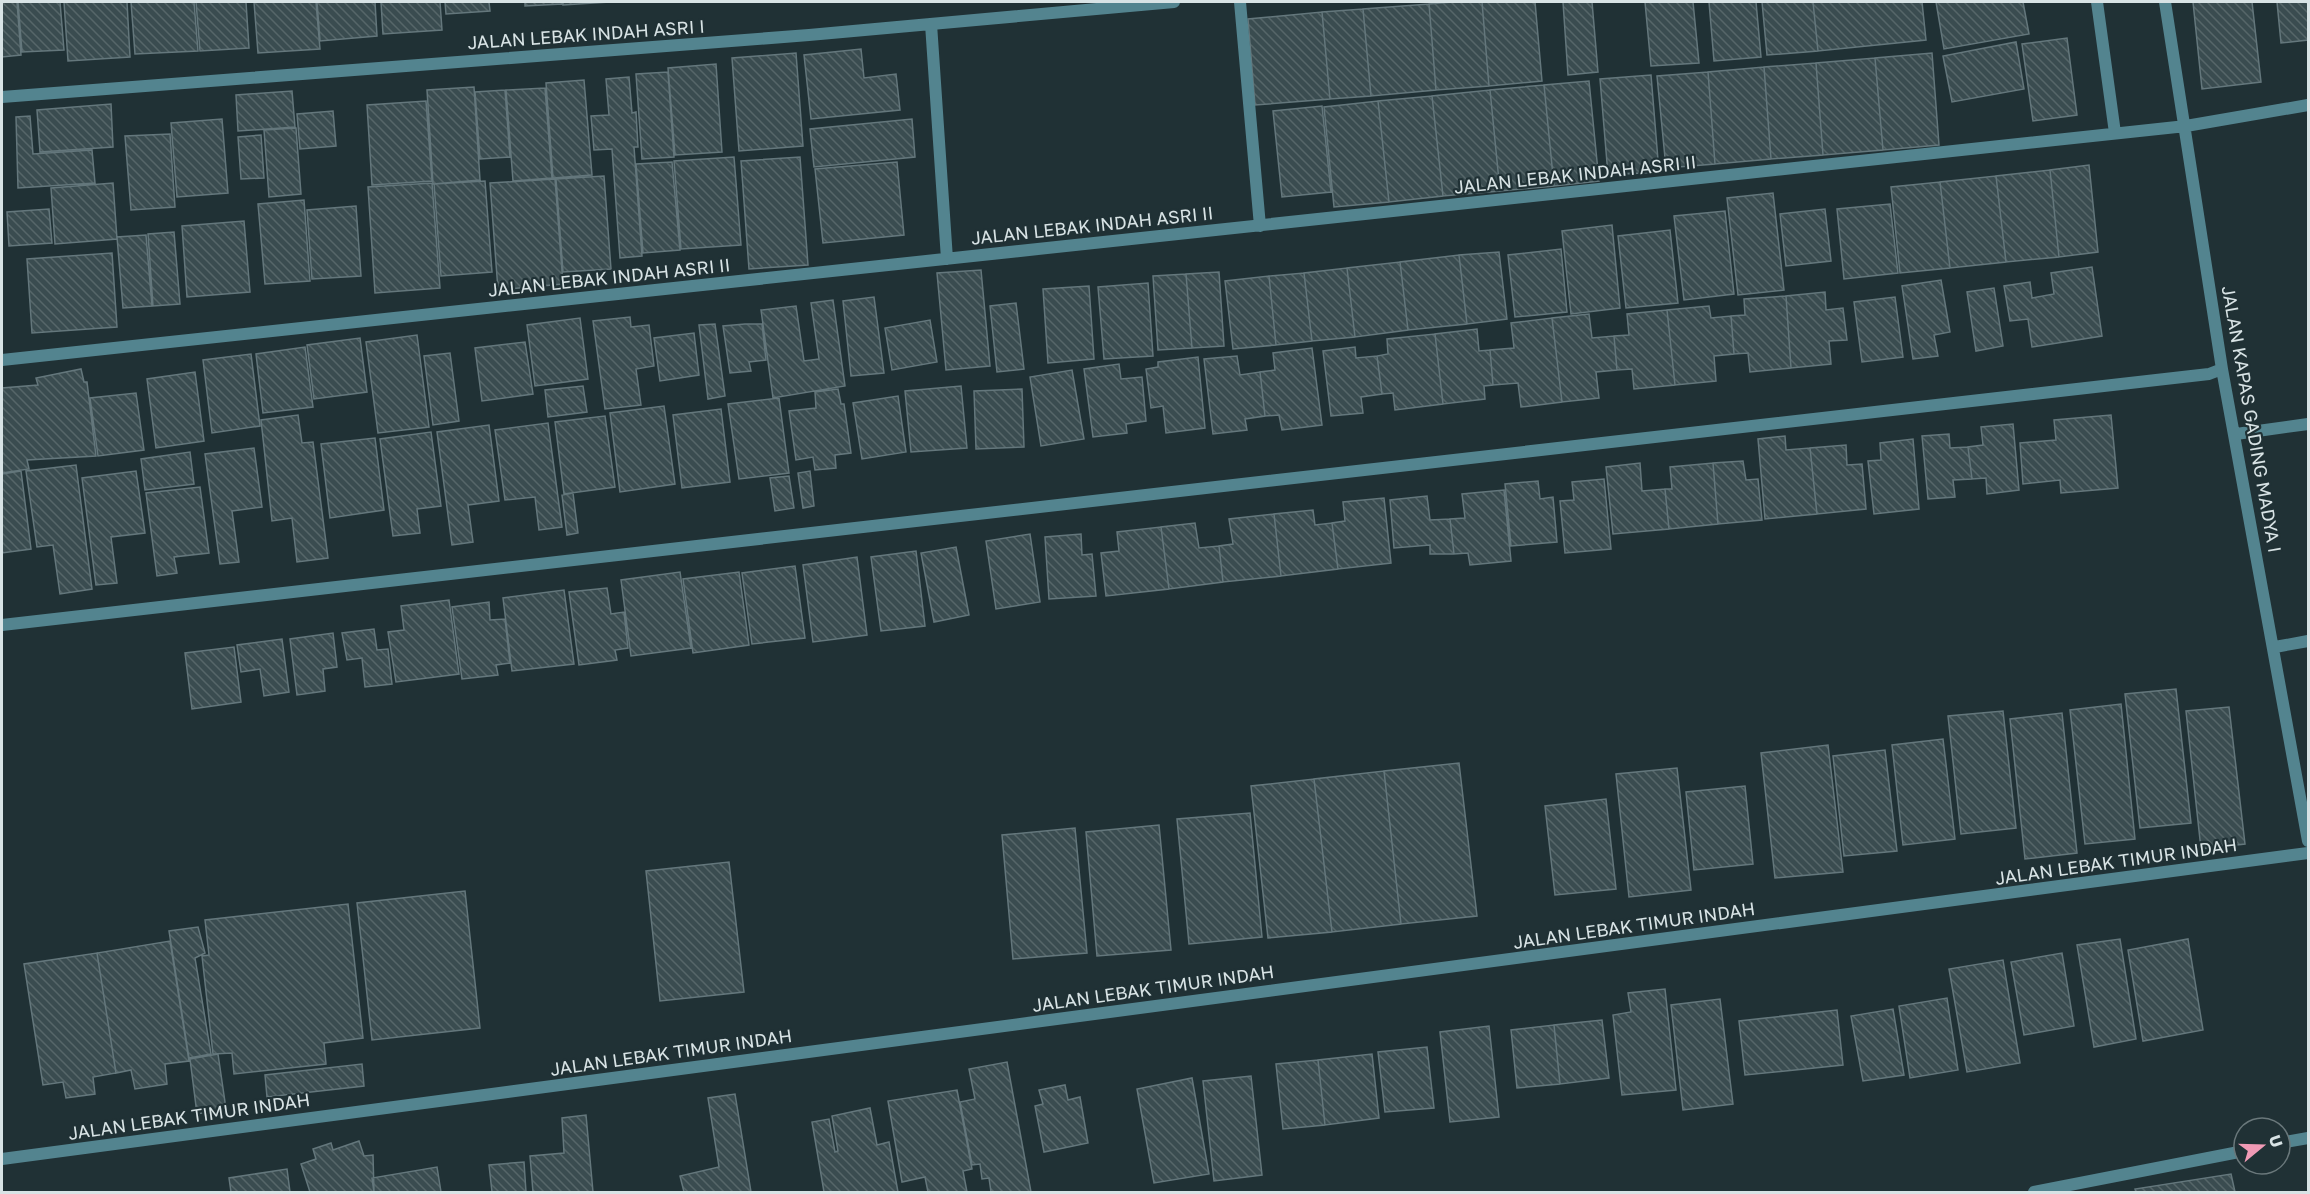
<svg xmlns="http://www.w3.org/2000/svg" width="2310" height="1194" font-family="'Golos Text',sans-serif">
<style>
.building{fill:url(#building-back-hatch);stroke:#64777c;stroke-width:1.5}
.lines{fill:none;stroke-linecap:round;stroke-linejoin:round}
.minor{stroke:#53848f;stroke-width:12}
.labels{text-anchor:middle;dominant-baseline:central;stroke-width:4.5;stroke-linejoin:round;paint-order:stroke}
.street-label{font-size:18px;fill:#d8e3e5;stroke:#203135}
</style>
<defs>
<pattern id="building-back-hatch" width="6" height="6" patternUnits="userSpaceOnUse" patternTransform="scale(1.5)"><rect width="6" height="6" fill="#3a4c50"/><path d="M-1 5l2 2M0 0l6 6M5-1l2 2" fill="none" stroke="#566669"/></pattern>
</defs>
<rect width="100%" height="100%" fill="#203135"/>
<!-- building -->
<path class="building" d="M 2,2 L 17,2 L 21,55 L 2,57 Z
M 18,2 L 60,2 L 64,50 L 22,52 Z
M 64,2 L 127,2 L 130,57 L 68,61 Z
M 131,2 L 194,2 L 198,51 L 135,54 Z
M 196,2 L 246,2 L 249,48 L 200,51 Z
M 254,2 L 316,2 L 320,49 L 258,53 Z
M 317,2 L 375,2 L 377,36 L 320,41 Z
M 381,2 L 440,2 L 442,30 L 383,34 Z
M 445,2 L 489,2 L 490,11 L 446,14 Z
M 525,2 L 562,2 L 562,4 L 525,6 Z
M 563,2 L 610,2 L 563,5 Z
M 1453,2 L 1482,2 L 1489,86 L 1436,90 L 1429,4 Z
M 1482,2 L 1535,2 L 1542,81 L 1489,86 Z
M 1563,2 L 1592,2 L 1598,72 L 1568,75 Z
M 1645,2 L 1693,2 L 1699,63 L 1651,66 Z
M 1709,2 L 1756,2 L 1761,57 L 1714,61 Z
M 1762,2 L 1813,2 L 1818,51 L 1767,55 Z
M 1813,2 L 1922,2 L 1926,40 L 1818,51 Z
M 1936,2 L 2023,2 L 2029,34 L 1944,49 Z
M 2193,2 L 2252,2 L 2261,82 L 2202,89 Z
M 2277,2 L 2308,2 L 2308,40 L 2281,43 Z
M 1429,4 L 1436,90 L 1371,96 L 1363,9 Z
M 1363,9 L 1371,96 L 1330,99 L 1322,12 Z
M 1322,12 L 1330,99 L 1255,105 L 1248,19 Z
M 2067,38 L 2077,115 L 2033,121 L 2022,44 Z
M 2016,42 L 2024,89 L 1952,102 L 1943,56 Z
M 861,49 L 864,78 L 896,74 L 900,110 L 811,119 L 804,55 Z
M 796,53 L 803,146 L 739,151 L 732,58 Z
M 1932,53 L 1939,145 L 1883,150 L 1875,58 Z
M 1875,58 L 1883,150 L 1823,155 L 1816,63 Z
M 1816,63 L 1823,155 L 1771,159 L 1764,67 Z
M 716,64 L 722,152 L 675,155 L 668,68 Z
M 1764,67 L 1771,159 L 1715,164 L 1708,72 Z
M 668,72 L 674,157 L 642,159 L 636,74 Z
M 1708,72 L 1715,164 L 1666,168 L 1657,76 Z
M 1651,75 L 1659,172 L 1608,175 L 1600,79 Z
M 629,77 L 632,113 L 636,112 L 638,147 L 634,147 L 642,256 L 620,258 L 612,149 L 594,150 L 591,116 L 609,115 L 606,79 Z
M 584,80 L 592,175 L 553,178 L 546,83 Z
M 1589,81 L 1599,181 L 1554,186 L 1544,85 Z
M 1544,85 L 1554,186 L 1500,191 L 1490,90 Z
M 474,87 L 480,180 L 433,184 L 427,90 Z
M 545,88 L 552,178 L 513,181 L 506,90 Z
M 505,90 L 510,157 L 480,159 L 475,92 Z
M 1490,90 L 1500,191 L 1443,196 L 1432,96 Z
M 292,91 L 295,127 L 238,131 L 236,95 Z
M 1432,96 L 1443,196 L 1389,202 L 1378,101 Z
M 426,101 L 432,181 L 372,185 L 367,105 Z
M 1378,101 L 1389,202 L 1334,207 L 1324,107 Z
M 111,104 L 113,147 L 40,152 L 37,110 Z
M 1322,106 L 1331,192 L 1282,197 L 1273,111 Z
M 333,111 L 336,146 L 300,149 L 297,114 Z
M 30,116 L 33,154 L 92,150 L 95,183 L 18,188 L 16,117 Z
M 222,119 L 228,193 L 177,197 L 171,123 Z
M 912,119 L 915,157 L 814,167 L 810,129 Z
M 296,128 L 301,194 L 269,197 L 264,130 Z
M 170,134 L 175,207 L 131,210 L 125,136 Z
M 261,135 L 264,178 L 241,179 L 238,137 Z
M 734,157 L 741,245 L 681,249 L 674,161 Z
M 800,157 L 808,265 L 749,269 L 741,161 Z
M 672,162 L 680,250 L 643,253 L 636,164 Z
M 897,162 L 904,235 L 823,243 L 815,169 Z
M 2089,165 L 2098,252 L 2059,257 L 2050,170 Z
M 2050,170 L 2059,257 L 2006,262 L 1996,176 Z
M 604,176 L 611,269 L 563,272 L 556,179 Z
M 1996,176 L 2006,262 L 1950,268 L 1940,182 Z
M 555,179 L 563,284 L 498,290 L 490,183 Z
M 485,181 L 492,272 L 441,276 L 434,184 Z
M 1940,182 L 1950,268 L 1900,273 L 1891,187 Z
M 113,183 L 117,239 L 55,244 L 51,188 Z
M 432,183 L 440,288 L 375,293 L 368,187 Z
M 1773,193 L 1784,290 L 1738,295 L 1727,198 Z
M 304,200 L 310,281 L 265,284 L 258,204 Z
M 1890,204 L 1898,273 L 1844,279 L 1837,209 Z
M 356,206 L 361,276 L 312,279 L 307,210 Z
M 49,209 L 52,243 L 9,246 L 7,212 Z
M 1825,209 L 1831,261 L 1786,266 L 1780,214 Z
M 1725,211 L 1734,294 L 1684,300 L 1674,216 Z
M 244,221 L 250,292 L 187,297 L 182,226 Z
M 1612,225 L 1620,308 L 1571,314 L 1562,231 Z
M 1670,230 L 1678,303 L 1626,308 L 1618,236 Z
M 174,232 L 180,304 L 153,306 L 148,234 Z
M 146,235 L 152,306 L 123,308 L 117,237 Z
M 1561,249 L 1567,312 L 1515,317 L 1508,255 Z
M 1499,252 L 1507,319 L 1467,324 L 1459,255 Z
M 112,253 L 117,327 L 32,333 L 27,259 Z
M 1459,255 L 1467,324 L 1408,330 L 1400,262 Z
M 1400,262 L 1408,330 L 1355,337 L 1347,268 Z
M 2092,267 L 2102,336 L 2032,347 L 2028,319 L 2010,321 L 2004,286 L 2030,282 L 2032,298 L 2054,294 L 2051,273 Z
M 1347,268 L 1355,337 L 1312,341 L 1304,273 Z
M 981,270 L 990,366 L 946,370 L 937,273 Z
M 1219,272 L 1224,346 L 1192,348 L 1186,274 Z
M 1304,273 L 1312,341 L 1276,345 L 1269,276 Z
M 1186,274 L 1192,348 L 1158,350 L 1153,276 Z
M 1269,276 L 1276,345 L 1233,349 L 1225,281 Z
M 1941,280 L 1950,332 L 1934,335 L 1938,356 L 1913,359 L 1902,286 Z
M 1148,283 L 1153,356 L 1104,359 L 1098,287 Z
M 1089,286 L 1094,359 L 1048,363 L 1043,289 Z
M 1994,288 L 2003,346 L 1976,351 L 1967,292 Z
M 1825,292 L 1826,310 L 1843,308 L 1847,340 L 1829,341 L 1831,364 L 1791,368 L 1786,296 Z
M 1786,296 L 1791,368 L 1750,372 L 1748,353 L 1734,354 L 1731,316 L 1745,315 L 1744,299 Z
M 874,297 L 884,373 L 851,376 L 843,301 Z
M 1895,297 L 1903,357 L 1862,362 L 1854,302 Z
M 833,300 L 845,386 L 773,398 L 761,310 L 796,306 L 804,361 L 819,359 L 811,303 Z
M 1016,303 L 1024,369 L 997,372 L 990,306 Z
M 1709,306 L 1711,318 L 1731,316 L 1734,354 L 1714,356 L 1716,381 L 1675,385 L 1667,310 Z
M 1667,310 L 1675,385 L 1634,389 L 1632,369 L 1617,370 L 1614,336 L 1629,335 L 1627,314 Z
M 1589,314 L 1592,338 L 1614,336 L 1617,370 L 1596,372 L 1599,398 L 1562,402 L 1552,318 Z
M 630,317 L 631,327 L 649,325 L 654,366 L 636,369 L 641,405 L 605,409 L 593,321 Z
M 580,318 L 588,379 L 535,386 L 527,325 Z
M 1552,318 L 1562,402 L 1521,407 L 1518,383 L 1493,385 L 1490,350 L 1514,348 L 1511,323 Z
M 930,320 L 937,362 L 892,370 L 885,328 Z
M 715,324 L 725,396 L 708,399 L 699,325 Z
M 745,324 L 762,324 L 766,360 L 749,362 L 751,371 L 730,373 L 723,326 Z
M 1477,329 L 1479,351 L 1490,350 L 1493,385 L 1484,386 L 1485,399 L 1443,404 L 1435,334 Z
M 694,333 L 699,375 L 660,381 L 654,338 Z
M 1435,334 L 1443,404 L 1395,410 L 1393,393 L 1382,394 L 1377,356 L 1388,354 L 1387,339 Z
M 417,335 L 429,427 L 378,433 L 366,342 Z
M 360,338 L 367,392 L 314,399 L 307,345 Z
M 525,342 L 533,394 L 482,401 L 475,348 Z
M 305,347 L 313,407 L 263,413 L 256,354 Z
M 1355,347 L 1356,358 L 1377,356 L 1382,394 L 1361,397 L 1363,413 L 1331,416 L 1323,351 Z
M 1312,348 L 1322,425 L 1282,430 L 1279,415 L 1265,416 L 1260,372 L 1275,370 L 1273,353 Z
M 450,353 L 459,421 L 433,425 L 424,356 Z
M 251,354 L 260,426 L 212,433 L 203,360 Z
M 1237,356 L 1240,375 L 1260,372 L 1265,416 L 1245,419 L 1247,430 L 1213,434 L 1204,359 Z
M 1198,357 L 1205,428 L 1166,433 L 1163,406 L 1151,408 L 1146,369 L 1158,367 L 1158,362 Z
M 1119,364 L 1121,379 L 1142,377 L 1146,421 L 1126,424 L 1127,433 L 1093,437 L 1084,369 Z
M 81,369 L 84,382 L 87,382 L 96,456 L 27,460 L 29,469 L 2,473 L 2,388 L 38,385 L 36,378 Z
M 1072,370 L 1084,439 L 1041,446 L 1030,377 Z
M 195,372 L 204,441 L 156,448 L 147,379 Z
M 583,386 L 587,412 L 548,417 L 545,390 Z
M 961,386 L 967,448 L 911,452 L 905,391 Z
M 838,389 L 841,404 L 844,404 L 851,453 L 835,455 L 836,468 L 815,470 L 813,457 L 796,460 L 789,411 L 816,408 L 815,392 Z
M 1022,389 L 1024,447 L 976,449 L 974,391 Z
M 136,393 L 144,450 L 98,456 L 90,398 Z
M 898,396 L 906,452 L 862,459 L 853,403 Z
M 779,398 L 789,473 L 739,479 L 728,404 Z
M 664,406 L 675,484 L 620,492 L 610,413 Z
M 721,409 L 730,482 L 682,488 L 673,415 Z
M 298,415 L 302,443 L 313,442 L 328,558 L 297,562 L 292,518 L 272,521 L 261,420 Z
M 2111,415 L 2118,488 L 2061,493 L 2060,480 L 2023,484 L 2020,443 L 2056,440 L 2054,420 Z
M 605,416 L 615,487 L 564,494 L 555,422 Z
M 548,423 L 562,527 L 539,530 L 535,497 L 505,500 L 495,430 Z
M 2013,424 L 2019,490 L 1987,494 L 1986,478 L 1972,479 L 1968,447 L 1983,445 L 1981,427 Z
M 489,425 L 499,501 L 468,505 L 473,542 L 452,545 L 437,432 Z
M 431,432 L 441,506 L 417,509 L 420,533 L 393,536 L 380,439 Z
M 1949,434 L 1950,448 L 1968,447 L 1972,479 L 1953,480 L 1955,497 L 1928,499 L 1922,436 Z
M 1785,436 L 1786,450 L 1810,448 L 1817,514 L 1765,519 L 1758,439 Z
M 375,438 L 384,510 L 330,518 L 321,444 Z
M 1913,439 L 1919,509 L 1874,514 L 1868,461 L 1881,460 L 1880,443 Z
M 1846,445 L 1847,465 L 1862,464 L 1866,509 L 1817,514 L 1810,448 Z
M 254,448 L 262,507 L 232,511 L 239,562 L 220,564 L 205,454 Z
M 190,452 L 194,484 L 145,490 L 141,459 Z
M 1743,461 L 1746,480 L 1758,479 L 1762,520 L 1718,524 L 1713,463 Z
M 1640,463 L 1642,491 L 1665,489 L 1669,529 L 1613,534 L 1606,467 Z
M 1713,463 L 1718,524 L 1669,529 L 1665,489 L 1672,489 L 1670,467 Z
M 76,465 L 92,589 L 60,594 L 53,545 L 37,547 L 26,471 Z
M 21,471 L 31,549 L 2,553 L 2,474 Z
M 136,471 L 145,533 L 111,537 L 117,583 L 96,585 L 82,478 Z
M 810,471 L 814,506 L 803,508 L 798,473 Z
M 789,476 L 794,508 L 775,511 L 770,478 Z
M 1604,479 L 1611,549 L 1565,553 L 1560,501 L 1574,500 L 1572,482 Z
M 1538,481 L 1540,499 L 1553,497 L 1557,542 L 1511,546 L 1505,484 Z
M 200,487 L 209,553 L 174,557 L 177,573 L 157,576 L 146,493 Z
M 1504,490 L 1511,561 L 1470,565 L 1468,553 L 1454,554 L 1450,519 L 1465,518 L 1462,494 Z
M 573,493 L 578,533 L 567,535 L 562,495 Z
M 1427,496 L 1430,520 L 1450,519 L 1454,554 L 1430,554 L 1430,545 L 1394,548 L 1390,500 Z
M 1384,498 L 1391,563 L 1338,569 L 1332,523 L 1345,521 L 1343,502 Z
M 1313,510 L 1315,525 L 1332,523 L 1338,569 L 1281,576 L 1274,514 Z
M 1274,514 L 1281,576 L 1223,582 L 1219,546 L 1233,544 L 1229,519 Z
M 1195,523 L 1199,548 L 1219,546 L 1223,582 L 1169,589 L 1161,527 Z
M 1161,527 L 1169,589 L 1106,596 L 1101,553 L 1119,551 L 1117,532 Z
M 1030,534 L 1040,602 L 996,609 L 986,541 Z
M 1081,534 L 1082,555 L 1092,554 L 1096,596 L 1049,599 L 1045,537 Z
M 956,547 L 969,615 L 934,622 L 921,553 Z
M 916,551 L 925,626 L 881,631 L 871,557 Z
M 857,557 L 867,635 L 813,642 L 803,565 Z
M 795,566 L 805,638 L 752,644 L 742,573 Z
M 680,572 L 691,648 L 631,656 L 621,580 Z
M 739,572 L 749,645 L 693,653 L 683,579 Z
M 607,588 L 611,614 L 624,612 L 628,648 L 615,650 L 617,660 L 579,665 L 569,592 Z
M 564,590 L 574,664 L 512,671 L 503,598 Z
M 449,600 L 459,674 L 396,682 L 388,632 L 404,630 L 401,606 Z
M 489,602 L 490,620 L 505,619 L 510,663 L 496,665 L 498,675 L 462,679 L 452,607 Z
M 374,629 L 377,650 L 388,649 L 392,684 L 365,687 L 362,658 L 347,660 L 342,633 Z
M 333,633 L 337,667 L 323,669 L 325,691 L 297,695 L 290,639 Z
M 282,639 L 289,692 L 264,696 L 260,669 L 241,672 L 237,645 Z
M 234,647 L 241,702 L 192,709 L 185,653 Z
M 2176,689 L 2191,823 L 2140,828 L 2125,694 Z
M 2121,704 L 2135,839 L 2085,844 L 2070,710 Z
M 2229,707 L 2245,844 L 2201,849 L 2186,711 Z
M 2003,711 L 2016,828 L 1961,834 L 1948,716 Z
M 2062,713 L 2077,853 L 2025,859 L 2010,719 Z
M 1943,739 L 1955,839 L 1903,845 L 1892,745 Z
M 1828,745 L 1843,872 L 1775,878 L 1761,753 Z
M 1885,750 L 1897,851 L 1844,856 L 1833,756 Z
M 1459,763 L 1477,916 L 1401,924 L 1384,771 Z
M 1677,768 L 1691,890 L 1629,897 L 1616,774 Z
M 1384,771 L 1401,924 L 1332,932 L 1314,779 Z
M 1314,779 L 1332,932 L 1268,938 L 1251,786 Z
M 1745,786 L 1753,864 L 1694,870 L 1686,792 Z
M 1606,799 L 1616,889 L 1555,895 L 1545,806 Z
M 1250,813 L 1262,937 L 1189,944 L 1177,819 Z
M 1159,825 L 1171,950 L 1097,956 L 1086,832 Z
M 1075,828 L 1087,953 L 1013,959 L 1002,835 Z
M 729,862 L 744,992 L 660,1001 L 646,871 Z
M 465,891 L 480,1028 L 372,1040 L 357,903 Z
M 348,904 L 363,1038 L 324,1043 L 326,1064 L 234,1074 L 232,1053 L 213,1054 L 202,956 L 209,955 L 205,920 Z
M 198,927 L 205,953 L 195,958 L 211,1054 L 189,1058 L 169,931 Z
M 2120,939 L 2136,1039 L 2094,1047 L 2077,945 Z
M 2188,939 L 2203,1030 L 2143,1041 L 2128,950 Z
M 170,941 L 189,1061 L 165,1064 L 167,1084 L 135,1089 L 131,1070 L 116,1073 L 97,953 Z
M 97,953 L 116,1073 L 93,1077 L 95,1094 L 66,1098 L 63,1082 L 43,1085 L 24,964 Z
M 2062,953 L 2074,1026 L 2024,1035 L 2011,962 Z
M 2003,960 L 2020,1063 L 1967,1072 L 1949,969 Z
M 1665,989 L 1676,1090 L 1622,1095 L 1613,1015 L 1631,1012 L 1628,993 Z
M 1947,998 L 1958,1070 L 1910,1078 L 1899,1006 Z
M 1720,999 L 1733,1104 L 1683,1110 L 1671,1005 Z
M 1893,1009 L 1904,1075 L 1863,1081 L 1851,1016 Z
M 1837,1010 L 1843,1065 L 1745,1075 L 1739,1021 Z
M 1602,1020 L 1609,1078 L 1560,1084 L 1554,1025 Z
M 1554,1025 L 1560,1084 L 1517,1088 L 1511,1030 Z
M 1489,1026 L 1499,1117 L 1450,1122 L 1440,1032 Z
M 1427,1047 L 1434,1108 L 1385,1112 L 1378,1052 Z
M 218,1054 L 226,1109 L 197,1114 L 190,1059 Z
M 1372,1054 L 1379,1118 L 1325,1125 L 1318,1060 Z
M 1318,1060 L 1325,1125 L 1283,1129 L 1276,1064 Z
M 1007,1062 L 1031,1192 L 991,1192 L 989,1178 L 982,1179 L 980,1164 L 972,1165 L 960,1102 L 975,1099 L 969,1069 Z
M 362,1064 L 364,1086 L 267,1097 L 265,1075 Z
M 1251,1076 L 1262,1175 L 1214,1181 L 1203,1081 Z
M 1192,1078 L 1209,1174 L 1154,1183 L 1137,1089 Z
M 1065,1085 L 1068,1100 L 1080,1097 L 1088,1143 L 1044,1152 L 1035,1106 L 1043,1104 L 1039,1090 Z
M 957,1090 L 972,1169 L 963,1171 L 967,1192 L 928,1192 L 925,1177 L 902,1182 L 888,1101 Z
M 735,1094 L 751,1192 L 684,1192 L 680,1176 L 719,1167 L 708,1098 Z
M 870,1108 L 877,1145 L 889,1142 L 898,1192 L 824,1192 L 812,1122 L 829,1119 L 835,1152 L 838,1151 L 832,1116 Z
M 586,1115 L 593,1192 L 533,1192 L 530,1156 L 564,1153 L 562,1118 Z
M 359,1141 L 364,1156 L 373,1155 L 374,1192 L 308,1192 L 310,1192 L 301,1164 L 316,1159 L 313,1149 L 331,1143 L 333,1150 Z
M 524,1162 L 526,1192 L 492,1192 L 489,1165 Z
M 437,1167 L 441,1192 L 374,1192 L 372,1178 Z
M 287,1169 L 290,1192 L 231,1192 L 229,1178 Z
M 2231,1174 L 2235,1192 L 2136,1192 L 2135,1189 Z"/>
<g class="lines">
<!-- minor -->
<path class="minor" d="M 1240,2 L 1260,226
M 2097,2 L 2115,133
M 2165,2 L 2222,369 L 2308,841
M 931,24 L 947,259
M 2,97 L 809,35 L 1174,2
M 2,360 L 2186,126 L 2308,105
M 2236,434 L 2308,424
M 2,625 L 2209,374 L 2222,369
M 2275,647 L 2308,641
M 2280,1143 L 2308,1138
M 2,1159 L 2308,853
M 2034,1192 L 2244,1151"/>
</g>
<g class="labels">
<!-- street labels -->
<g class="street-label">
<text transform="translate(586 34) rotate(-4)">JALAN LEBAK INDAH ASRI I</text>
<text transform="translate(1575 174) rotate(-6)">JALAN LEBAK INDAH ASRI II</text>
<text transform="translate(1092 225) rotate(-6)">JALAN LEBAK INDAH ASRI II</text>
<text transform="translate(609 277) rotate(-6)">JALAN LEBAK INDAH ASRI II</text>
<text transform="translate(2252 419) rotate(80)">JALAN KAPAS GADING MADYA I</text>
<text transform="translate(2116 861) rotate(-8)">JALAN LEBAK TIMUR INDAH</text>
<text transform="translate(1634 925) rotate(-8)">JALAN LEBAK TIMUR INDAH</text>
<text transform="translate(1153 988) rotate(-8)">JALAN LEBAK TIMUR INDAH</text>
<text transform="translate(671 1052) rotate(-8)">JALAN LEBAK TIMUR INDAH</text>
<text transform="translate(189 1116) rotate(-8)">JALAN LEBAK TIMUR INDAH</text>
</g>
</g>
<!-- border -->
<rect width="2310" height="1194" fill="none" stroke="#d8e3e5" stroke-width="6"/>
<!-- north arrow -->
<g transform="translate(2262 1146) rotate(71)"><circle r="28" fill="#203135" stroke="#6a787b" stroke-width="1.5"/>
<path d="M0-4.5L10 22L0 15L-10 22Z" fill="#f09ab5"/>
<text y="-9" font-size="16" font-weight="bold" text-anchor="middle" fill="#d8e3e5">U</text>
</g>
</svg>
